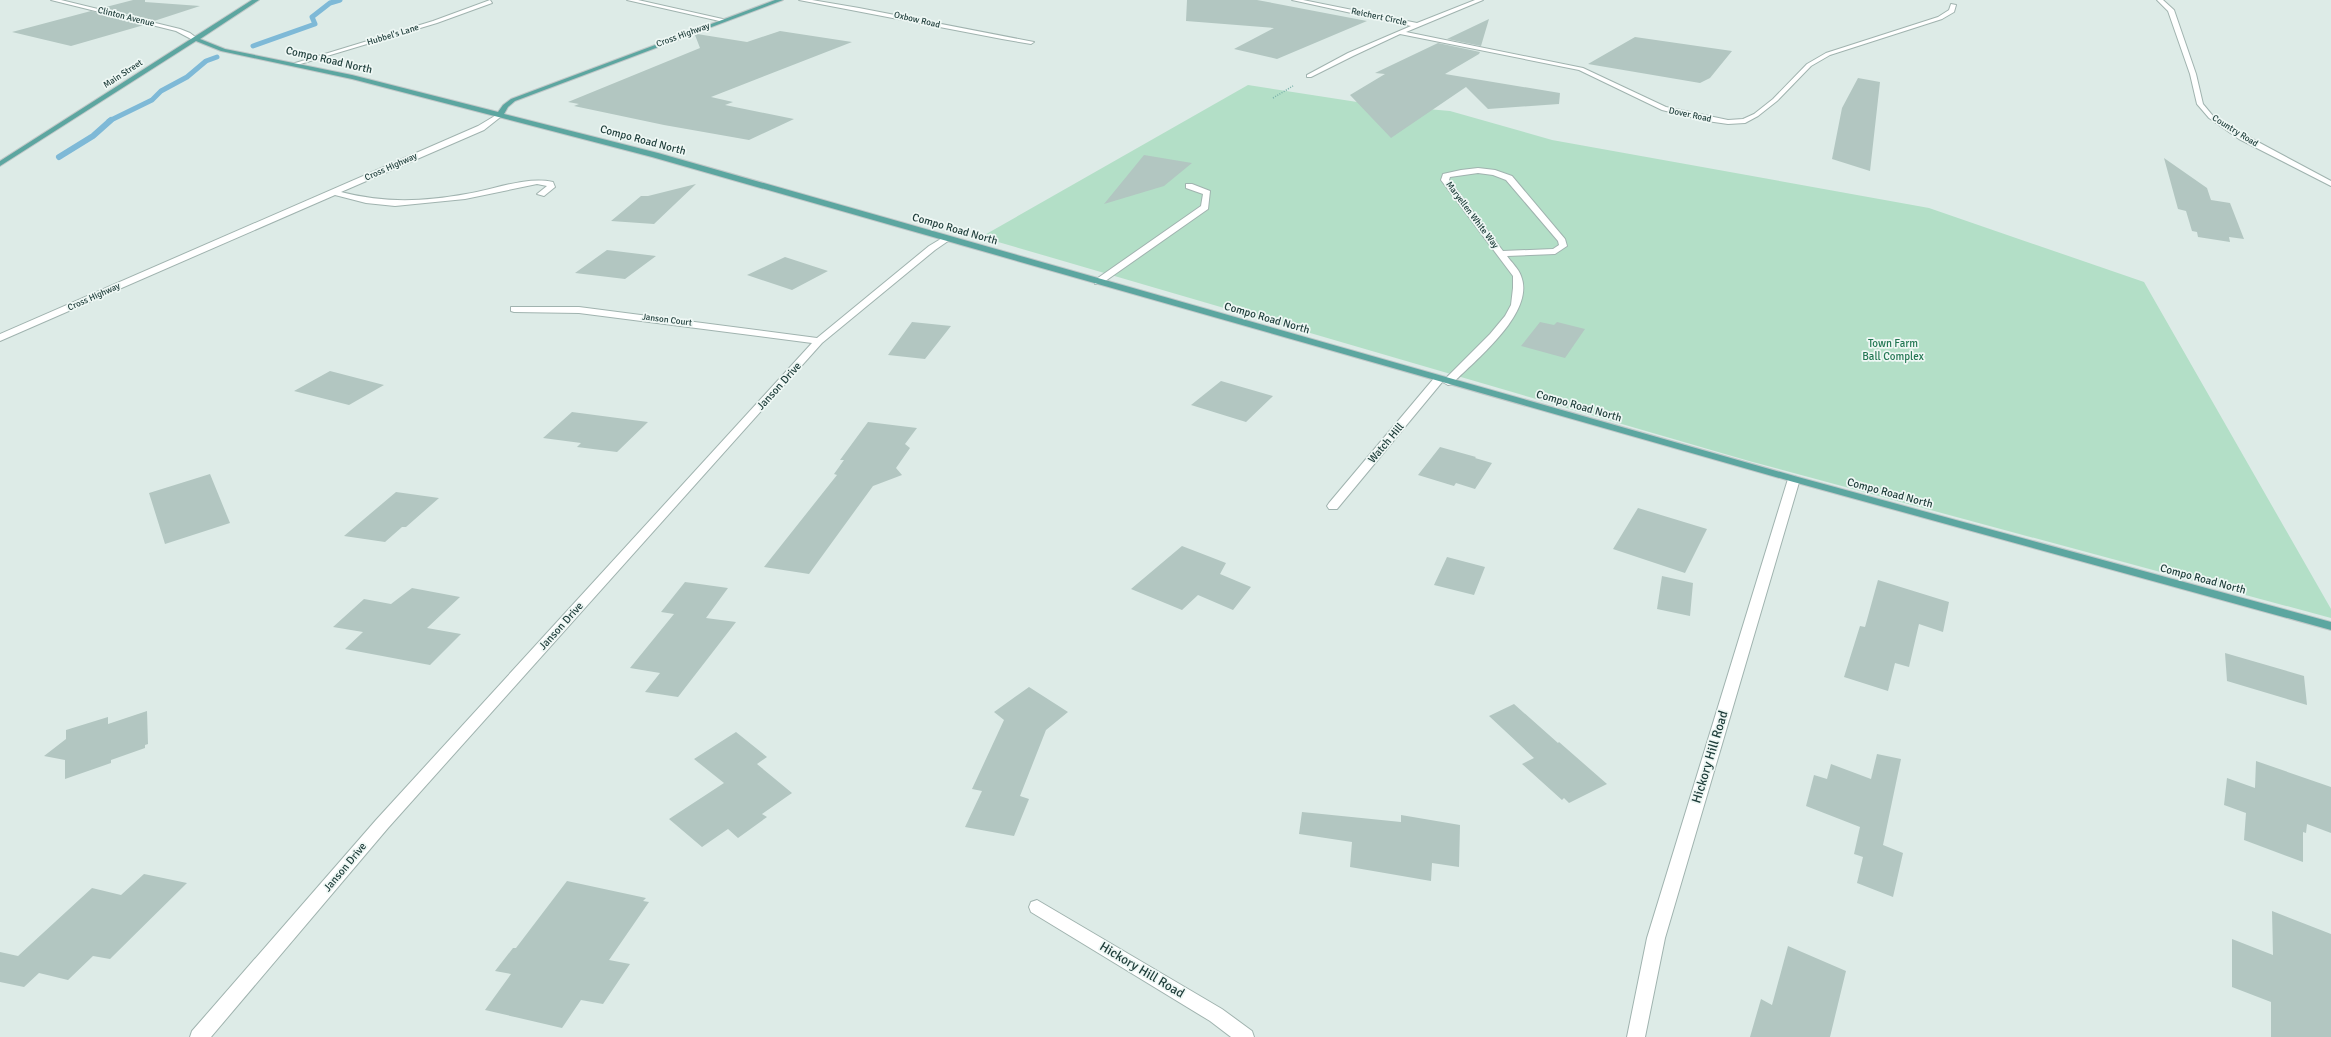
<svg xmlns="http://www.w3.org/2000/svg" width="2331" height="1037" font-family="Signika,sans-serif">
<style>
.green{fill:#b3dfc7}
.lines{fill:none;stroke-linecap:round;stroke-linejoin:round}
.stream-far1{stroke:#7eb9d7;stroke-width:5}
.stream{stroke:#7eb9d7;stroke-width:6}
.building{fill:#b2c6c1}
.minor-casing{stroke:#a0b3af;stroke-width:2}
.major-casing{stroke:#c0c8c8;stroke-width:2}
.path{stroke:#7ab2ab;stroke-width:1.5;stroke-dasharray:1 1.5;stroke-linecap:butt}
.minor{fill:#fff;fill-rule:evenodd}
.major{fill:#5ca6a0;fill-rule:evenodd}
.labels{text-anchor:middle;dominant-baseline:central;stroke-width:3.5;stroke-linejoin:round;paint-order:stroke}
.far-street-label{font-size:9px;fill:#1d3c39;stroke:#eef7f4}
.street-label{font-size:11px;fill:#1d3c39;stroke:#eef7f4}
.park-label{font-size:11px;fill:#237753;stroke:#eef7f4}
.near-street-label{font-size:13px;fill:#1d3c39;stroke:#eef7f4}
</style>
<rect width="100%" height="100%" fill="#ddebe7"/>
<!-- green -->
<path class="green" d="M 1248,85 L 1370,104 L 1450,111 L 1552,140 L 1929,208 L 2144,282 L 2331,609 L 2331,618 L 1749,461 L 981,237 Z"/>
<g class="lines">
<!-- stream-far1 -->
<path class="stream-far1" d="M 253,46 L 315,24 L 312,17 L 330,3 L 340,0
M 109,121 L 152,100 L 161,91 L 187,77 L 206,61 L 217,57"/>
<!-- stream -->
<path class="stream" d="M 59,157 L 93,136 L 111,120"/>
</g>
<!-- building -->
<path class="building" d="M 133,0 L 145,0 L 145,2 L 200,6 L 154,21 L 102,8 Z
M 1187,0 L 1257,0 L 1367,21 L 1277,59 L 1234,49 L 1274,28 L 1186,21 Z
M 91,11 L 144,25 L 71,46 L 12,32 Z
M 1489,19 L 1481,46 L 1447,39 Z
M 780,31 L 852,42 L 711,97 L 733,102 L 725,105 L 794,119 L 749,140 L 664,125 L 574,106 L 579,104 L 568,102 L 700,48 L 695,35 L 697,34 L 747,42 Z
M 1635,37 L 1732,51 L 1710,78 L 1700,83 L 1588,64 Z
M 1438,43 L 1480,52 L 1479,54 L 1445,74 L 1560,93 L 1559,104 L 1488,109 L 1466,87 L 1391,138 L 1350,95 L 1385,74 L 1375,73 Z
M 1858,78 L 1880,82 L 1870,171 L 1832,159 L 1842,108 Z
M 1144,155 L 1192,163 L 1164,186 L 1104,204 Z
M 2164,158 L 2207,188 L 2211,200 L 2230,203 L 2244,239 L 2229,237 L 2230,242 L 2198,237 L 2197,232 L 2192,231 L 2186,211 L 2178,209 Z
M 696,184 L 654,224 L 611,221 L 641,196 L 648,196 Z
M 607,250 L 656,256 L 625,279 L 575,273 Z
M 785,257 L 828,271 L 792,290 L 747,275 Z
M 912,322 L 951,326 L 925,359 L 888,355 Z
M 1540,322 L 1554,325 L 1557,322 L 1585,329 L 1565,358 L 1521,346 Z
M 330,371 L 384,385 L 349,405 L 294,391 Z
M 1221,381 L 1273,396 L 1246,422 L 1191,405 Z
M 572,412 L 648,422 L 617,452 L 577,447 L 581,443 L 543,438 Z
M 868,422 L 917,428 L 905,444 L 910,448 L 896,468 L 902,475 L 873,486 L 809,574 L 764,567 L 837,475 L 834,474 L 844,460 L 840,460 Z
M 1440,447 L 1476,457 L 1475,458 L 1492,463 L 1475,489 L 1456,483 L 1454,486 L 1418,475 Z
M 210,474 L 230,523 L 165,544 L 149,493 Z
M 396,492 L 439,498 L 406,527 L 402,527 L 385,542 L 344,536 Z
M 1638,508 L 1707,529 L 1685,573 L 1613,549 Z
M 1182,546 L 1226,563 L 1220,574 L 1251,587 L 1233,610 L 1198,595 L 1182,610 L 1131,589 Z
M 1447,557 L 1485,567 L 1474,595 L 1434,585 Z
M 1662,576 L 1693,583 L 1690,616 L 1657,609 Z
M 1878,580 L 1949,602 L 1943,632 L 1919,624 L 1909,667 L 1895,663 L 1888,691 L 1844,677 L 1860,626 L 1865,627 Z
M 685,582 L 728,588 L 706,618 L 736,622 L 678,697 L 645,692 L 660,673 L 630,668 L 674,614 L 661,612 Z
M 412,588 L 460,597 L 427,628 L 461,634 L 430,665 L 345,649 L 363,632 L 333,627 L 364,599 L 391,604 Z
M 2225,653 L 2304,676 L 2307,705 L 2227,681 Z
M 1029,687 L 1068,712 L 1046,730 L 1020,796 L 1029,799 L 1014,836 L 965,827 L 982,791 L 972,789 L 1004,720 L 994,712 Z
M 1514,704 L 1558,743 L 1559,742 L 1607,784 L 1569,803 L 1564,798 L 1562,800 L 1522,764 L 1534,758 L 1489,716 Z
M 147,711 L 148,744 L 145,745 L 145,748 L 111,760 L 111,763 L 65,779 L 65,760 L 44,756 L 66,739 L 66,730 L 108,717 L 108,724 Z
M 736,732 L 767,757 L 757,764 L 792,793 L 762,814 L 767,817 L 738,838 L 728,829 L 702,847 L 669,819 L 724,783 L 694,759 Z
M 1877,754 L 1901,759 L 1883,845 L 1903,853 L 1893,897 L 1857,883 L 1863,857 L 1854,854 L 1860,827 L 1806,806 L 1814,775 L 1827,779 L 1831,764 L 1871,779 Z
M 2256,761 L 2331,787 L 2331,833 L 2307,824 L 2306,833 L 2303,832 L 2303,862 L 2244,840 L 2246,813 L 2224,805 L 2227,778 L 2255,788 Z
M 1302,812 L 1401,822 L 1401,815 L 1460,825 L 1459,867 L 1432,863 L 1431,881 L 1350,867 L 1352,842 L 1299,834 Z
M 144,874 L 187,883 L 110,959 L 93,956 L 68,980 L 39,973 L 24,987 L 0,982 L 0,952 L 18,956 L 92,888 L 121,895 Z
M 567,881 L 646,898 L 643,901 L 649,902 L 609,960 L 630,964 L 603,1004 L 581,1000 L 562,1028 L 485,1010 L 511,974 L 495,971 L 513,948 L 516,948 Z
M 2272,911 L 2331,934 L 2331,1037 L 2271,1037 L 2271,1002 L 2232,987 L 2232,939 L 2273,955 Z
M 1788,946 L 1846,971 L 1830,1037 L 1750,1037 L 1761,999 L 1772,1005 Z"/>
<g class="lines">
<defs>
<path id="minor" d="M 51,0 L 61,0 L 180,29 L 190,33 L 198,39 L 193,40 L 176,31 Z
M 490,0 L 492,3 L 437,23 L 297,65 L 292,64 L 433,21 Z
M 627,0 L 638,0 L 727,20 L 724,22 Z
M 799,0 L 812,0 L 859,8 L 1034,42 L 1031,44 L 1002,39 Z
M 1292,0 L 1303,0 L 1417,23 L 1475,0 L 1483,0 L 1406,32 L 1583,68 L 1666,107 L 1728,120 L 1743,119 L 1754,114 L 1773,99 L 1807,64 L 1826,53 L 1938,17 L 1949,10 L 1951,4 L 1956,5 L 1954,12 L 1942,19 L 1830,55 L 1811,66 L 1777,101 L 1758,116 L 1745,123 L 1728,124 L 1707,121 L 1662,110 L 1579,70 L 1400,34 L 1353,56 L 1311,77 L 1307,77 L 1307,75 L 1348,53 L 1411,26 Z
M 2157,0 L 2163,0 L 2174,10 L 2196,74 L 2203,104 L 2213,116 L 2245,135 L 2331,181 L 2331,186 L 2239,139 L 2209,118 L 2197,104 L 2190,74 L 2168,11 Z
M 498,114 L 503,115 L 484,130 L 341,192 C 384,203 422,202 466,194 C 493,190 525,176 553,182 L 555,187 L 544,196 L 537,194 L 547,186 L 537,184 L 465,199 L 395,206 L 366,203 L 335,195 L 0,341 L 0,334 L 478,126 Z
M 1478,168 L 1495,170 L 1512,176 L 1565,239 L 1567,246 L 1555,254 L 1507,256 C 1511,262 1519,269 1521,276 C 1536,313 1474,361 1452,384 L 1448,385 L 1443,382 L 1444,380 L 1490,334 L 1505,316 L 1511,305 L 1513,288 L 1513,276 L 1441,180 L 1443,174 L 1461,170 ZM 1478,173 L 1493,175 L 1506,180 L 1558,241 L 1559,245 L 1553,249 L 1503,251 L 1449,180 L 1450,177 Z
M 1186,184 L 1192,184 L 1210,191 L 1208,209 L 1101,284 L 1095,284 L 1095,280 L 1201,206 L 1203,194 L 1186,188 Z
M 944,237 L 951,239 L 935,250 L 822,343 L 388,828 L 211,1037 L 190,1037 L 192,1031 L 376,820 L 812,343 L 579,313 L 514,312 L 511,311 L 511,307 L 579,307 L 817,338 L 929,246 Z
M 1439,376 L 1443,377 L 1444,379 L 1443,381 L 1337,509 L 1329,509 L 1327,506 L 1329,503 L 1435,377 Z
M 1794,476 L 1800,479 L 1665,938 L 1645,1037 L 1627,1037 L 1647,938 L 1788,479 Z
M 1037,900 L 1222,1009 L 1252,1031 L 1254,1037 L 1231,1037 L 1210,1021 L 1031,912 L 1029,907 L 1031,902 Z"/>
<path id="major" d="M 252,0 L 259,0 L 200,39 L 225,49 L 352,75 L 498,112 L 503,105 L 511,99 L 775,0 L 783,0 L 515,101 L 508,107 L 504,114 L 658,153 L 1798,477 L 2331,622 L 2331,630 L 1790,481 L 652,157 L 352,79 L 221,51 L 196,41 L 0,166 L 0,161 Z"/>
</defs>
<!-- minor casing -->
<use href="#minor" class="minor-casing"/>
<!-- major casing -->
<use href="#major" class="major-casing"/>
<!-- path -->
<path class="path" d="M 1273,98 L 1293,86"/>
<!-- minor -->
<use href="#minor" class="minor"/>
<!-- major -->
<use href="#major" class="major"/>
</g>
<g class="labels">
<!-- far-street labels -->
<g class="far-street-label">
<text transform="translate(126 17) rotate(14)">Clinton Avenue</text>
<text transform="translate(1379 17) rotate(12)">Reichert Circle</text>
<text transform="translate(917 20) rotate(13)">Oxbow Road</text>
<text transform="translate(393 35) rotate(-17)">Hubbel's Lane</text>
<text transform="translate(683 35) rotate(-20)">Cross Highway</text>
<text transform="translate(123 74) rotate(-33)">Main Street</text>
<text transform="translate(1690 115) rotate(12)">Dover Road</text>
<text transform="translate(2235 131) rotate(32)">Country Road</text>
<text transform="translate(391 167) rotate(-24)">Cross Highway</text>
<text transform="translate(1472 215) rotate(53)">Maryellen White Way</text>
<text transform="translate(94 297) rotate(-24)">Cross Highway</text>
<text transform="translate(667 320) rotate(7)">Janson Court</text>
</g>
<!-- street labels -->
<g class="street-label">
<text transform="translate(329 60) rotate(13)">Compo Road North</text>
<text transform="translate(643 140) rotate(15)">Compo Road North</text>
<text transform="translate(955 229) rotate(16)">Compo Road North</text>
<text transform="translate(1267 318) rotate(16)">Compo Road North</text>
<text transform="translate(779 386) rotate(-48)">Janson Drive</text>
<text transform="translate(1579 406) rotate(16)">Compo Road North</text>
<text transform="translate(1386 443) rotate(-50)">Watch Hill</text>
<text transform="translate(1890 493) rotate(15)">Compo Road North</text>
<text transform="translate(2203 579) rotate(15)">Compo Road North</text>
<text transform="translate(561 626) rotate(-48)">Janson Drive</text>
<text transform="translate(345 867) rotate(-50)">Janson Drive</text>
</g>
<!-- park labels -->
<g class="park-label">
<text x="1893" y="343">Town Farm<tspan x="1893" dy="13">Ball Complex</tspan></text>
</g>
<!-- near-street labels -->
<g class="near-street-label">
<text transform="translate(1710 757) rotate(-73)">Hickory Hill Road</text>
<text transform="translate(1142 970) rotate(31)">Hickory Hill Road</text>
</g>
</g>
</svg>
